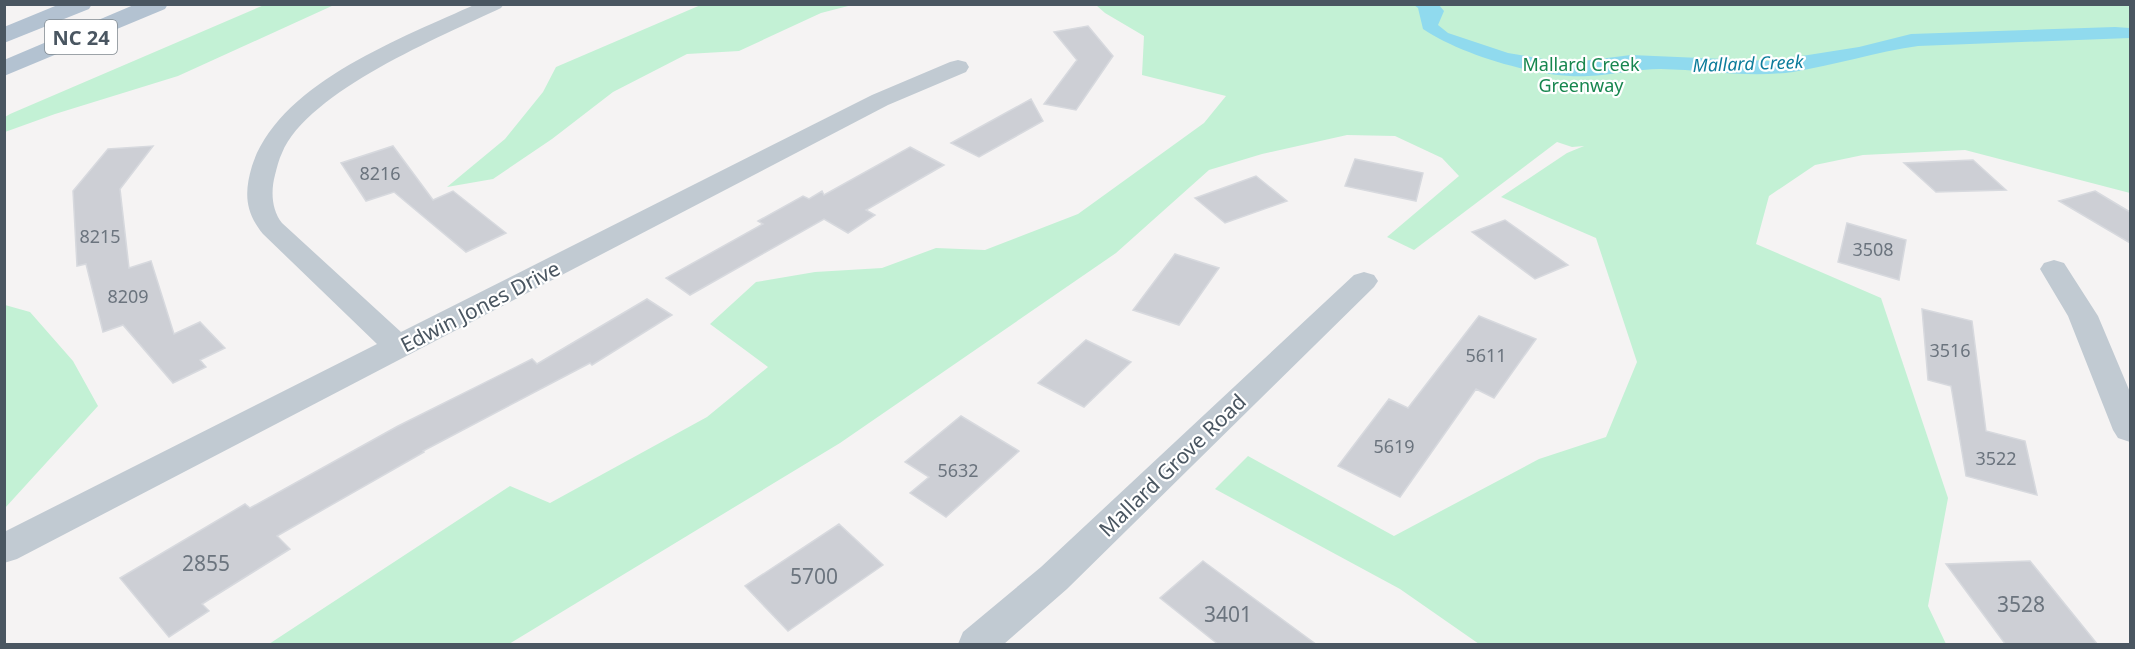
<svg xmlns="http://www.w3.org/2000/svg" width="2135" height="649" font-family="'Noto Sans',sans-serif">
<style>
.green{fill:#c3f1d5}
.water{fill:#90daee}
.building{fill:#cdcfd5;stroke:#d7d9de;stroke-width:1.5}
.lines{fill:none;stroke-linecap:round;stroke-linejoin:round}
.street{fill:#c1cad2;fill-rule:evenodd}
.primary{fill:#b3c2d1;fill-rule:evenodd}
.labels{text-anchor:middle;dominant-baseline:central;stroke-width:4.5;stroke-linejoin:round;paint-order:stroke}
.far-water-label{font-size:18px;font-style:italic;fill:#0c7c9b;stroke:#fff}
.far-park-label{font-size:18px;fill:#17864f;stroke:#fff}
.number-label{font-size:18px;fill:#6b747e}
.shield{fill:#fff;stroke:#808990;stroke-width:1.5}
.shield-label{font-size:20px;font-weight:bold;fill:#4a5661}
.street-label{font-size:21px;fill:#4a5661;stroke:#fff}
.near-number-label{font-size:21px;fill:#6b747e}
</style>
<rect width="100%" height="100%" fill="#f5f3f3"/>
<!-- green -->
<path class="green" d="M 703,4 L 852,5 L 821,13 L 739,51 L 687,54 L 613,92 L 552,139 L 493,179 L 447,187 L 505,139 L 543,92 L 556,67 Z
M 264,5 L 334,5 L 178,76 L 55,114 L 5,132 L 5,117 L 10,114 Z
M 1096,5 L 2130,5 L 2130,193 L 1965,150 L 1863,155 L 1815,165 L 1769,196 L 1756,244 L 1881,298 L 1948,498 L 1928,606 L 1946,644 L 1479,644 L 1400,589 L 1215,489 L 1248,456 L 1394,536 L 1539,459 L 1606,437 L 1637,362 L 1596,238 L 1501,197 L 1567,153 L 1584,146 L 1572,147 L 1557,142 L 1414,250 L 1387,237 L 1459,176 L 1442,158 L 1395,136 L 1347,135 L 1262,154 L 1209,170 L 1116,253 L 840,443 L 509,644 L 269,644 L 510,486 L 550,503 L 707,417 L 768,367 L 710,324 L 756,282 L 815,272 L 882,268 L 936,248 L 985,250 L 1078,214 L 1204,123 L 1226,96 L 1142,75 L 1144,36 L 1105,13 Z
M 5,305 L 30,312 L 73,361 L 98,406 L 5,508 Z"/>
<!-- water -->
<path class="water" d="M 1414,5 L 1439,5 L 1444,11 L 1438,25 L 1448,33 L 1508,53 L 1567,63 L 1631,55 L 1770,61 L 1859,47 L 1911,34 L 2115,27 L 2130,28 L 2130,38 L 1918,46 C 1876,52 1835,65 1793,72 C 1748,78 1705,70 1661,69 C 1636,69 1613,75 1588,76 C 1542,79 1461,55 1423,29 L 1418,8 Z"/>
<!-- building -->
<path class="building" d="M 1088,26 L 1113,56 L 1076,110 L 1044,104 L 1077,60 L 1054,32 Z
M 1031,99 L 1043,121 L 979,157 L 951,143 Z
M 153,146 L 120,189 L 129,268 L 151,261 L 174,334 L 200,322 L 225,348 L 200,360 L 206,367 L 173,383 L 123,325 L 103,332 L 86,264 L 77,266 L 73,191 L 108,149 Z
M 393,146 L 433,200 L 453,191 L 506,233 L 466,252 L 394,192 L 366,201 L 341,163 Z
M 910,147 L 944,165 L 866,210 L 875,215 L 848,233 L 824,219 L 690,295 L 666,278 L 763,224 L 758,221 L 803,196 L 809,199 L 822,191 L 824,195 Z
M 1355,159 L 1423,173 L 1416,201 L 1345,186 Z
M 1973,160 L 2006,190 L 1936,192 L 1904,163 Z
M 1256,176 L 1287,201 L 1225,223 L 1195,198 Z
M 2095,191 L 2130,212 L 2130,243 L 2059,201 Z
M 1505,220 L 1568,265 L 1535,279 L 1472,232 Z
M 1847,223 L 1906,240 L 1899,280 L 1838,262 Z
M 1175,254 L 1219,268 L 1179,325 L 1133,310 Z
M 647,299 L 672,315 L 592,365 L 590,363 L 423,451 L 424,452 L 277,536 L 290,549 L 202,604 L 209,611 L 169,637 L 120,578 L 245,504 L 250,508 L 398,426 L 532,359 L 537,364 Z
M 1922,309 L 1972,321 L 1986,431 L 2025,441 L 2037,495 L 1966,476 L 1951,386 L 1928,380 Z
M 1479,316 L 1536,339 L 1494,398 L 1476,389 L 1400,497 L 1338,466 L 1389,399 L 1408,408 Z
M 1086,340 L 1131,362 L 1084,407 L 1038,383 Z
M 961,416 L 1019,451 L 946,517 L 910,493 L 929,477 L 905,462 Z
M 839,524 L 883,565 L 788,631 L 745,586 Z
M 1203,561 L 1317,645 L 1219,645 L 1160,598 Z
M 2030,561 L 2098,645 L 2006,645 L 1946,564 Z"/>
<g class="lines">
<!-- street -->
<path class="street" d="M 476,4 L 504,4 L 501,8 C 442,36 308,91 282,153 C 279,159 277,167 275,175 C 271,190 271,209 282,223 L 401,332 L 872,95 L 950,62 L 958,60 L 966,62 L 969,67 L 966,72 L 888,105 L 17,559 L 4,563 L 4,532 L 377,344 L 263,234 C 245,212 244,193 252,166 C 279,83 402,38 476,4 Z
M 2054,260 L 2064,263 L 2098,316 L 2130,392 L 2130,442 L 2118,438 L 2113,430 L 2068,316 L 2040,269 L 2044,263 Z
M 1364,272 L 1374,275 L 1378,281 L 1374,287 L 1067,589 L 1004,644 L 958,644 L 963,632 L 1041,567 L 1354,275 Z"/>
<!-- primary -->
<path class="primary" d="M 60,4 L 92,4 L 89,9 L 4,43 L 4,27 Z
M 136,4 L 168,4 L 165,9 L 4,76 L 4,60 Z"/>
</g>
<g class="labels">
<!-- far-water labels -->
<g class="far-water-label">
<text transform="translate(1748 63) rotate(-2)">Mallard Creek</text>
</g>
<!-- far-park labels -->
<g class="far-park-label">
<text x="1581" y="64">Mallard Creek<tspan x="1581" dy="21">Greenway</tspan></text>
</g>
<!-- number labels -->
<g class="number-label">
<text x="380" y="173">8216</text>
<text x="100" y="236">8215</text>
<text x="1873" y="249">3508</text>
<text x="128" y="296">8209</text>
<text x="1950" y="350">3516</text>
<text x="1486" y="355">5611</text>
<text x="1394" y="446">5619</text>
<text x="1996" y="458">3522</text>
<text x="958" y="470">5632</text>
</g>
<!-- shield labels -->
<rect class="shield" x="45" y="20" width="72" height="34" rx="4.5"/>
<g class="shield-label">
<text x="81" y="37">NC 24</text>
</g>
<!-- street labels -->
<g class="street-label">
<text transform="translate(480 306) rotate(-27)">Edwin Jones Drive</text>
<text transform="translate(1172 465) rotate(-44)">Mallard Grove Road</text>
</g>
<!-- near-number labels -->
<g class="near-number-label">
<text x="206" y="563">2855</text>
<text x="814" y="576">5700</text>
<text x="2021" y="604">3528</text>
<text x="1228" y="614">3401</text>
</g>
</g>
<!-- border -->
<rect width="2135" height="649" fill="none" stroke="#4a5661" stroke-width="12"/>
</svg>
